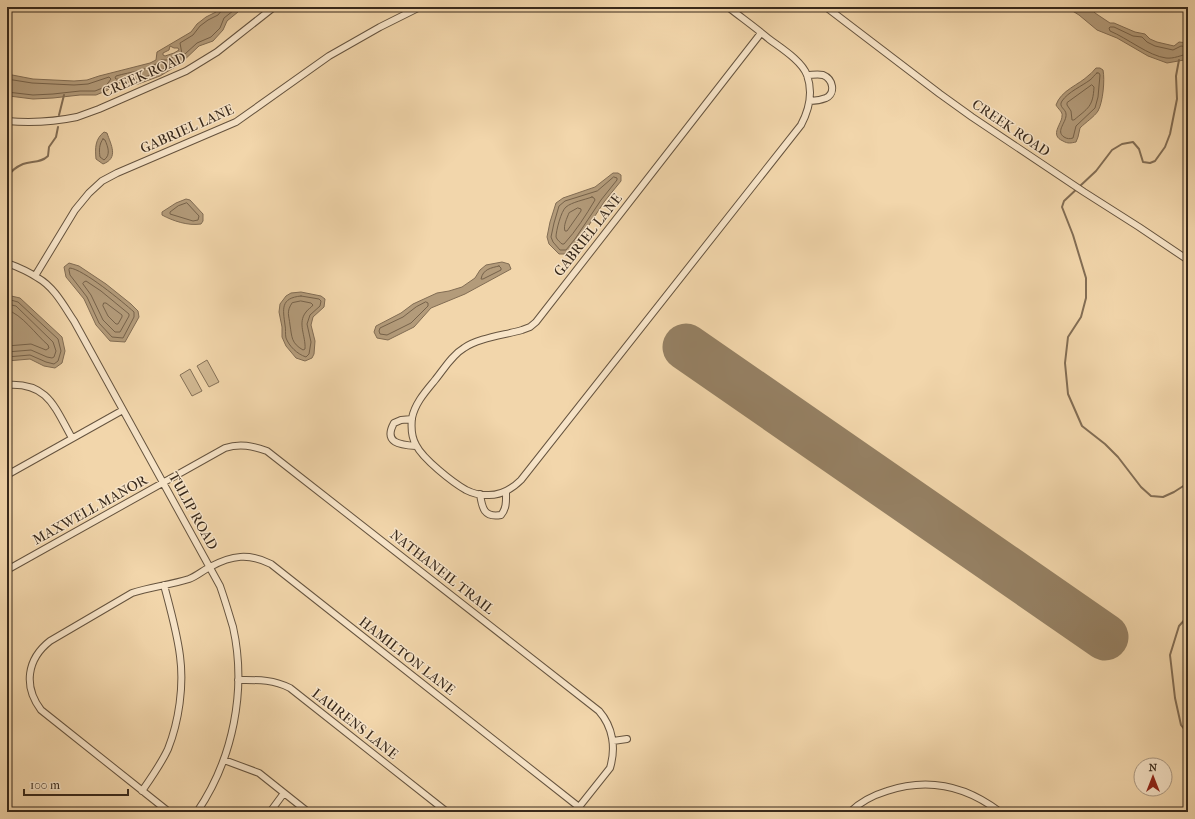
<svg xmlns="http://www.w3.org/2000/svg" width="1195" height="819" font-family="'IM FELL French Canon',serif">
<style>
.green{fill:#d2b993;stroke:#857157}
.water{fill:#b39b7a;stroke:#826d54;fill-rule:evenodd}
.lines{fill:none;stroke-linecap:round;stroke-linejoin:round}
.shore{stroke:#76624a;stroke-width:1}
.stream{stroke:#826d54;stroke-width:2}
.runway{stroke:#958063;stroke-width:47}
.street-casing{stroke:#66543f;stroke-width:8}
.street{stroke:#f7e4c8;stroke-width:6}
.labels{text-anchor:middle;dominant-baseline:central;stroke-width:3;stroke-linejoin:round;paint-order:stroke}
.street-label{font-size:14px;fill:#38291b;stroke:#f7e4c8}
</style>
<rect width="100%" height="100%" fill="#f2d6ab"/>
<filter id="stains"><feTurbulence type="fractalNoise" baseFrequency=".005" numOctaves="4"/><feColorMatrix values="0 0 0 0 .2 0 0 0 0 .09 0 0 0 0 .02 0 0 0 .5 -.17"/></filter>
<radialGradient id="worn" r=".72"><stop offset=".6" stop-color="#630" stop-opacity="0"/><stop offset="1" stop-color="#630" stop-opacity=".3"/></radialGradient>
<!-- green -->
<path class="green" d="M 207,360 L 219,382 L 209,387 L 197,366 Z
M 190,369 L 202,391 L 192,396 L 180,375 Z"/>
<!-- water -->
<path class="water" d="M 219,7 L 244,7 L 227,21 L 223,30 L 213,41 L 199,46 L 180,64 L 160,76 L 138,84 L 119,83 L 112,85 L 108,90 L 96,95 L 80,95 L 53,98 L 33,99 L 9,96 L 7,95 L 7,74 L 33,79 L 74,81 L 87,80 L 99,76 L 150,63 L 156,60 L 157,52 L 191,32 L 197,24 L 206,17 L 216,12 ZM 170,46 L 174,48 L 178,48 L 179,50 L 174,53 L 165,56 L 163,55 L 163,53 L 169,50 Z
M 1066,7 L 1090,7 L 1095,13 L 1110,23 L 1114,23 L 1135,32 L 1145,34 L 1150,39 L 1157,42 L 1174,46 L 1179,42 L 1188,43 L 1188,57 L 1184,60 L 1167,63 L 1148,56 L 1117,38 L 1097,30 L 1079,15 Z
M 1096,68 L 1100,68 L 1103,70 C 1105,80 1103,102 1098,111 C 1094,117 1086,122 1080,128 L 1078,137 L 1076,142 C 1071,143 1068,144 1063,141 C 1049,135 1062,124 1062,116 C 1063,112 1058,109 1056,105 C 1061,90 1079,85 1089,75 C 1092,73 1093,71 1096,68 Z
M 104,132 L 107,133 C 111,145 119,158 103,164 L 96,159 C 95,148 95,139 104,132 Z
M 613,173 L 618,173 L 621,175 L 621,181 L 604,202 L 578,242 L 568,254 L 559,254 L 549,244 L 547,237 L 550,222 L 556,203 L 563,198 L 595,187 Z
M 186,199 L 190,200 L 203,214 L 203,221 L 201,224 C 188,226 173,221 162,215 L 162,212 L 176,203 Z
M 502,262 L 509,264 L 511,269 L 465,294 L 431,308 L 414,327 L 388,340 L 377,338 L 374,332 L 376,326 L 401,313 L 413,304 L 437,293 L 449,291 L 462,287 L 475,278 L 480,270 L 486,265 Z
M 69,263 L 79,266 L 106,284 L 131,304 L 138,311 L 139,317 L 125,342 L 110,341 L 96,325 L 84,299 L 66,277 L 64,267 Z
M 301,292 L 321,296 L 325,299 L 324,307 L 313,317 L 311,325 L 315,341 L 314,354 L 312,358 L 305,361 L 296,358 L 286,346 L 282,337 L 282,327 L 279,312 L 280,304 L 286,296 L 291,293 Z
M 7,295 L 20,298 L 62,337 L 65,351 L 62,363 L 55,368 L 44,366 L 30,359 L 7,361 Z"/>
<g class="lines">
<!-- shore -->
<path class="shore" d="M 222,7 L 222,10 L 218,15 L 208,20 L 200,26 L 193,35 L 180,43 L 182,54 L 185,54 L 197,43 L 211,37 L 220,28 L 224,18 L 238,7
M 1188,47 L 1181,46 L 1173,50 L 1155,46 L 1147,42 L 1142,37 L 1133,36 L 1114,27 L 1110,27 L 1109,28 L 1110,31 C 1127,38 1149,56 1166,58 C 1174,59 1181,55 1188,54
M 177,56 L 179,58 L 177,61 L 158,72 L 137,80 L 116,79 L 115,78 L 116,76 C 129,72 152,70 161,60 L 166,60 Z
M 1097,73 L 1099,73 L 1100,75 L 1098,97 L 1095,108 L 1076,126 L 1073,138 C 1070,139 1067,139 1064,137 C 1055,131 1067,122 1066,114 C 1066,109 1058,107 1062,101 C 1068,92 1082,86 1090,80 C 1093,78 1094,75 1097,73 Z
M 7,79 L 32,83 L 74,85 L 88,84 L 109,77 L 111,79 L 105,87 L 95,91 L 80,91 L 53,94 L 33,95 L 7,92
M 1092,85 L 1094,87 C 1093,107 1088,108 1074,120 L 1072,120 L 1071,111 L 1067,105 L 1067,103 Z
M 103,139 L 105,140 C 108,147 111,155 104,160 L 100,157 C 99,151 99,144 103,139 Z
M 614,177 L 617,178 L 617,180 L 601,200 L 575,239 L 566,250 L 560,250 L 553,242 L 551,237 L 554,223 L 559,206 L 565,201 L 597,191 Z
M 592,197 L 594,198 L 595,200 C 586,215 576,231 564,244 L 562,244 C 560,242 557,240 556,237 C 556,231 561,211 566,207 C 572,202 584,200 592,197 Z
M 187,203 L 199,216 L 198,220 L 193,221 L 170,214 L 170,212 L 178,206 Z
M 578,208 L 581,209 L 581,211 L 567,231 L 565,231 C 563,226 567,218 569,213 Z
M 499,266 L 501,268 L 501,270 L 483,279 L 481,279 C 483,269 491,268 499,266 Z
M 70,268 C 83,269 123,302 134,312 L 134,317 L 123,338 L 112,337 L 99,323 L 87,297 L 70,275 L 69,270 Z
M 84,282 L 86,281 L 101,291 L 129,314 L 129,316 L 120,332 L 115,332 L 103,320 L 91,295 L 83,284 Z
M 301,296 L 319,299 L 321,301 L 320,306 L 310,315 L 307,324 L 311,342 L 309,354 L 306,357 C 297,354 289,346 286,338 C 285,334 286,329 285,325 C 283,309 280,298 301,296 Z
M 7,299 L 18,302 L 58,339 L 61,351 L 58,361 L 54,364 L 46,362 L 30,355 L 7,357
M 301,301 L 311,303 L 313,305 C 311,308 308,309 306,312 C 297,323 306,336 305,349 L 303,350 C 291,343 292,337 290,325 C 289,315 286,312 292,303 Z
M 426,302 L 428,303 L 428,306 L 411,323 L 387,335 L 380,334 L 379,331 L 380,328 L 403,317 L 416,307 Z
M 104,303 L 106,303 L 122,315 L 122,317 L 118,324 L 116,324 L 108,316 L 103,306 Z
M 7,304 L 16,306 L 53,342 L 56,351 L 54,357 L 52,358 L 47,357 L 31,350 L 7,352
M 7,310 C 22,314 36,335 48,345 L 49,348 L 46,350 L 31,344 L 7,346"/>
<!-- stream -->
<path class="stream" d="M 1179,60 L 1176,76 L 1177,99 L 1170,134 L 1165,147 L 1155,161 L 1150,163 L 1143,162 L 1139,149 L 1133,142 L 1122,144 L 1112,150 L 1096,171 L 1064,201 L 1062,207 L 1073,235 L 1086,278 L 1086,298 L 1081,317 L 1068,337 L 1065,363 L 1068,394 L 1082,426 L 1105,444 L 1118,457 L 1141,487 L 1151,496 L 1163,497 L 1174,492 L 1188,483
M 59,115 L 64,95
M 7,177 C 11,171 16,167 23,164 C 32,161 41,163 48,156 L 49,147 L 56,137 L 58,127
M 7,199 C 10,207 12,218 7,226
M 1188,616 L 1179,626 L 1170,655 L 1175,698 L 1181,725 L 1188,734"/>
<!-- runway -->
<path class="runway" d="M 686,347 L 1105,637"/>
<defs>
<path id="street" d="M 728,7 C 742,18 756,28 769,39 C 781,48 802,61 807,75 C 813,92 809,110 801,125 L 521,480 C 512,489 500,496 486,495 C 480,495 472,493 466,490 C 452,482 423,459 416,445 C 412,438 411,427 412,418 C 415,403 426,391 435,380 C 444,369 452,355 464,348 C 478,338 505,335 522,330 L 530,327 L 536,322 L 761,33
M 826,7 L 940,94 L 972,117 L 1084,192 L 1139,227 L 1188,260
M 807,75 C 812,75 818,74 823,75 C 833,79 836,93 826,98 C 821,100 815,101 810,101
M 7,121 C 31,123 53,122 77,117 L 99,109 L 186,71 L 217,52 L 274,7
M 7,263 C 18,267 29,272 38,278 C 54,287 64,306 74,321 L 220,586 C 225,600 229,614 233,627 C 247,690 233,759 197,812
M 35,276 L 75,210 L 89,193 L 102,181 L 117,173 L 236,122 L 329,56 L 380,27 L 420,7
M 7,385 C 48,382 55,408 72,438
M 412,419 L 401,420 L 394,423 C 383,443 400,445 416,446
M 7,475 L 123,410
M 480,494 C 482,508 484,518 501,515 C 507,508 506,500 506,491
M 7,570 L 225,448 C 240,443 253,446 267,451 L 599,711 C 613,727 616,748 610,768 L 575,812
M 238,680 C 257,680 272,679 290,688 L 447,812
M 613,741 L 627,739
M 224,760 L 259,773 L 308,812
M 142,791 C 151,778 161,764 168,749 C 179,721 184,686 180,656 C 177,632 170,608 164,585
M 169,812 L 41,710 C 23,686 27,659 50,641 L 132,593 C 150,587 170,585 189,579 C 197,576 202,571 210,567 C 232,555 249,553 271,564 L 579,807
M 270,812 L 284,793
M 850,812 C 860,802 874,795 887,791 C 929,777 966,786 1000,812"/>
</defs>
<!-- street casing -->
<use href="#street" class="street-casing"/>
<!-- street -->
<use href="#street" class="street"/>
</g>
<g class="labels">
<!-- street labels -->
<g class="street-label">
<text transform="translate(144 75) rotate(-24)">CREEK ROAD</text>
<text transform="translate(1011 128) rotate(34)">CREEK ROAD</text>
<text transform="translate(187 129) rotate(-24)">GABRIEL LANE</text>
<text transform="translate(588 235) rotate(-52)">GABRIEL LANE</text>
<text transform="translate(90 510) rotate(-29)">MAXWELL MANOR</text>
<text transform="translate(193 511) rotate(61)">TULIP ROAD</text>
<text transform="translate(442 572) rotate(38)">NATHANEIL TRAIL</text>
<text transform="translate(407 656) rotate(38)">HAMILTON LANE</text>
<text transform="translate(355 724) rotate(38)">LAURENS LANE</text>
</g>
</g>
<!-- margin -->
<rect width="1195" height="819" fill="none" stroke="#f2d6ab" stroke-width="24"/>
<rect x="8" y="8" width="1179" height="803" fill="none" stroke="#38291b" stroke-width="2"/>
<rect x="12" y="12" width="1171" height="795" fill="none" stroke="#38291b"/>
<!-- north arrow -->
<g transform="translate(1153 777)"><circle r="19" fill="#f7e4c8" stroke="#ab9983"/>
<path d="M0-3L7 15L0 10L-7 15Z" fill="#8f2418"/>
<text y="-6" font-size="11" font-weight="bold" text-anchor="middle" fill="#38291b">N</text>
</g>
<!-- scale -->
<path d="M24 789v6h104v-6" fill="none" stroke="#38291b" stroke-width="2"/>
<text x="30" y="789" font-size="12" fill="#38291b" stroke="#f7e4c8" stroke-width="3" paint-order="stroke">100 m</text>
<rect width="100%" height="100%" filter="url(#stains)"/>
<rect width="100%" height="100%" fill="url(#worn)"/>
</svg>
